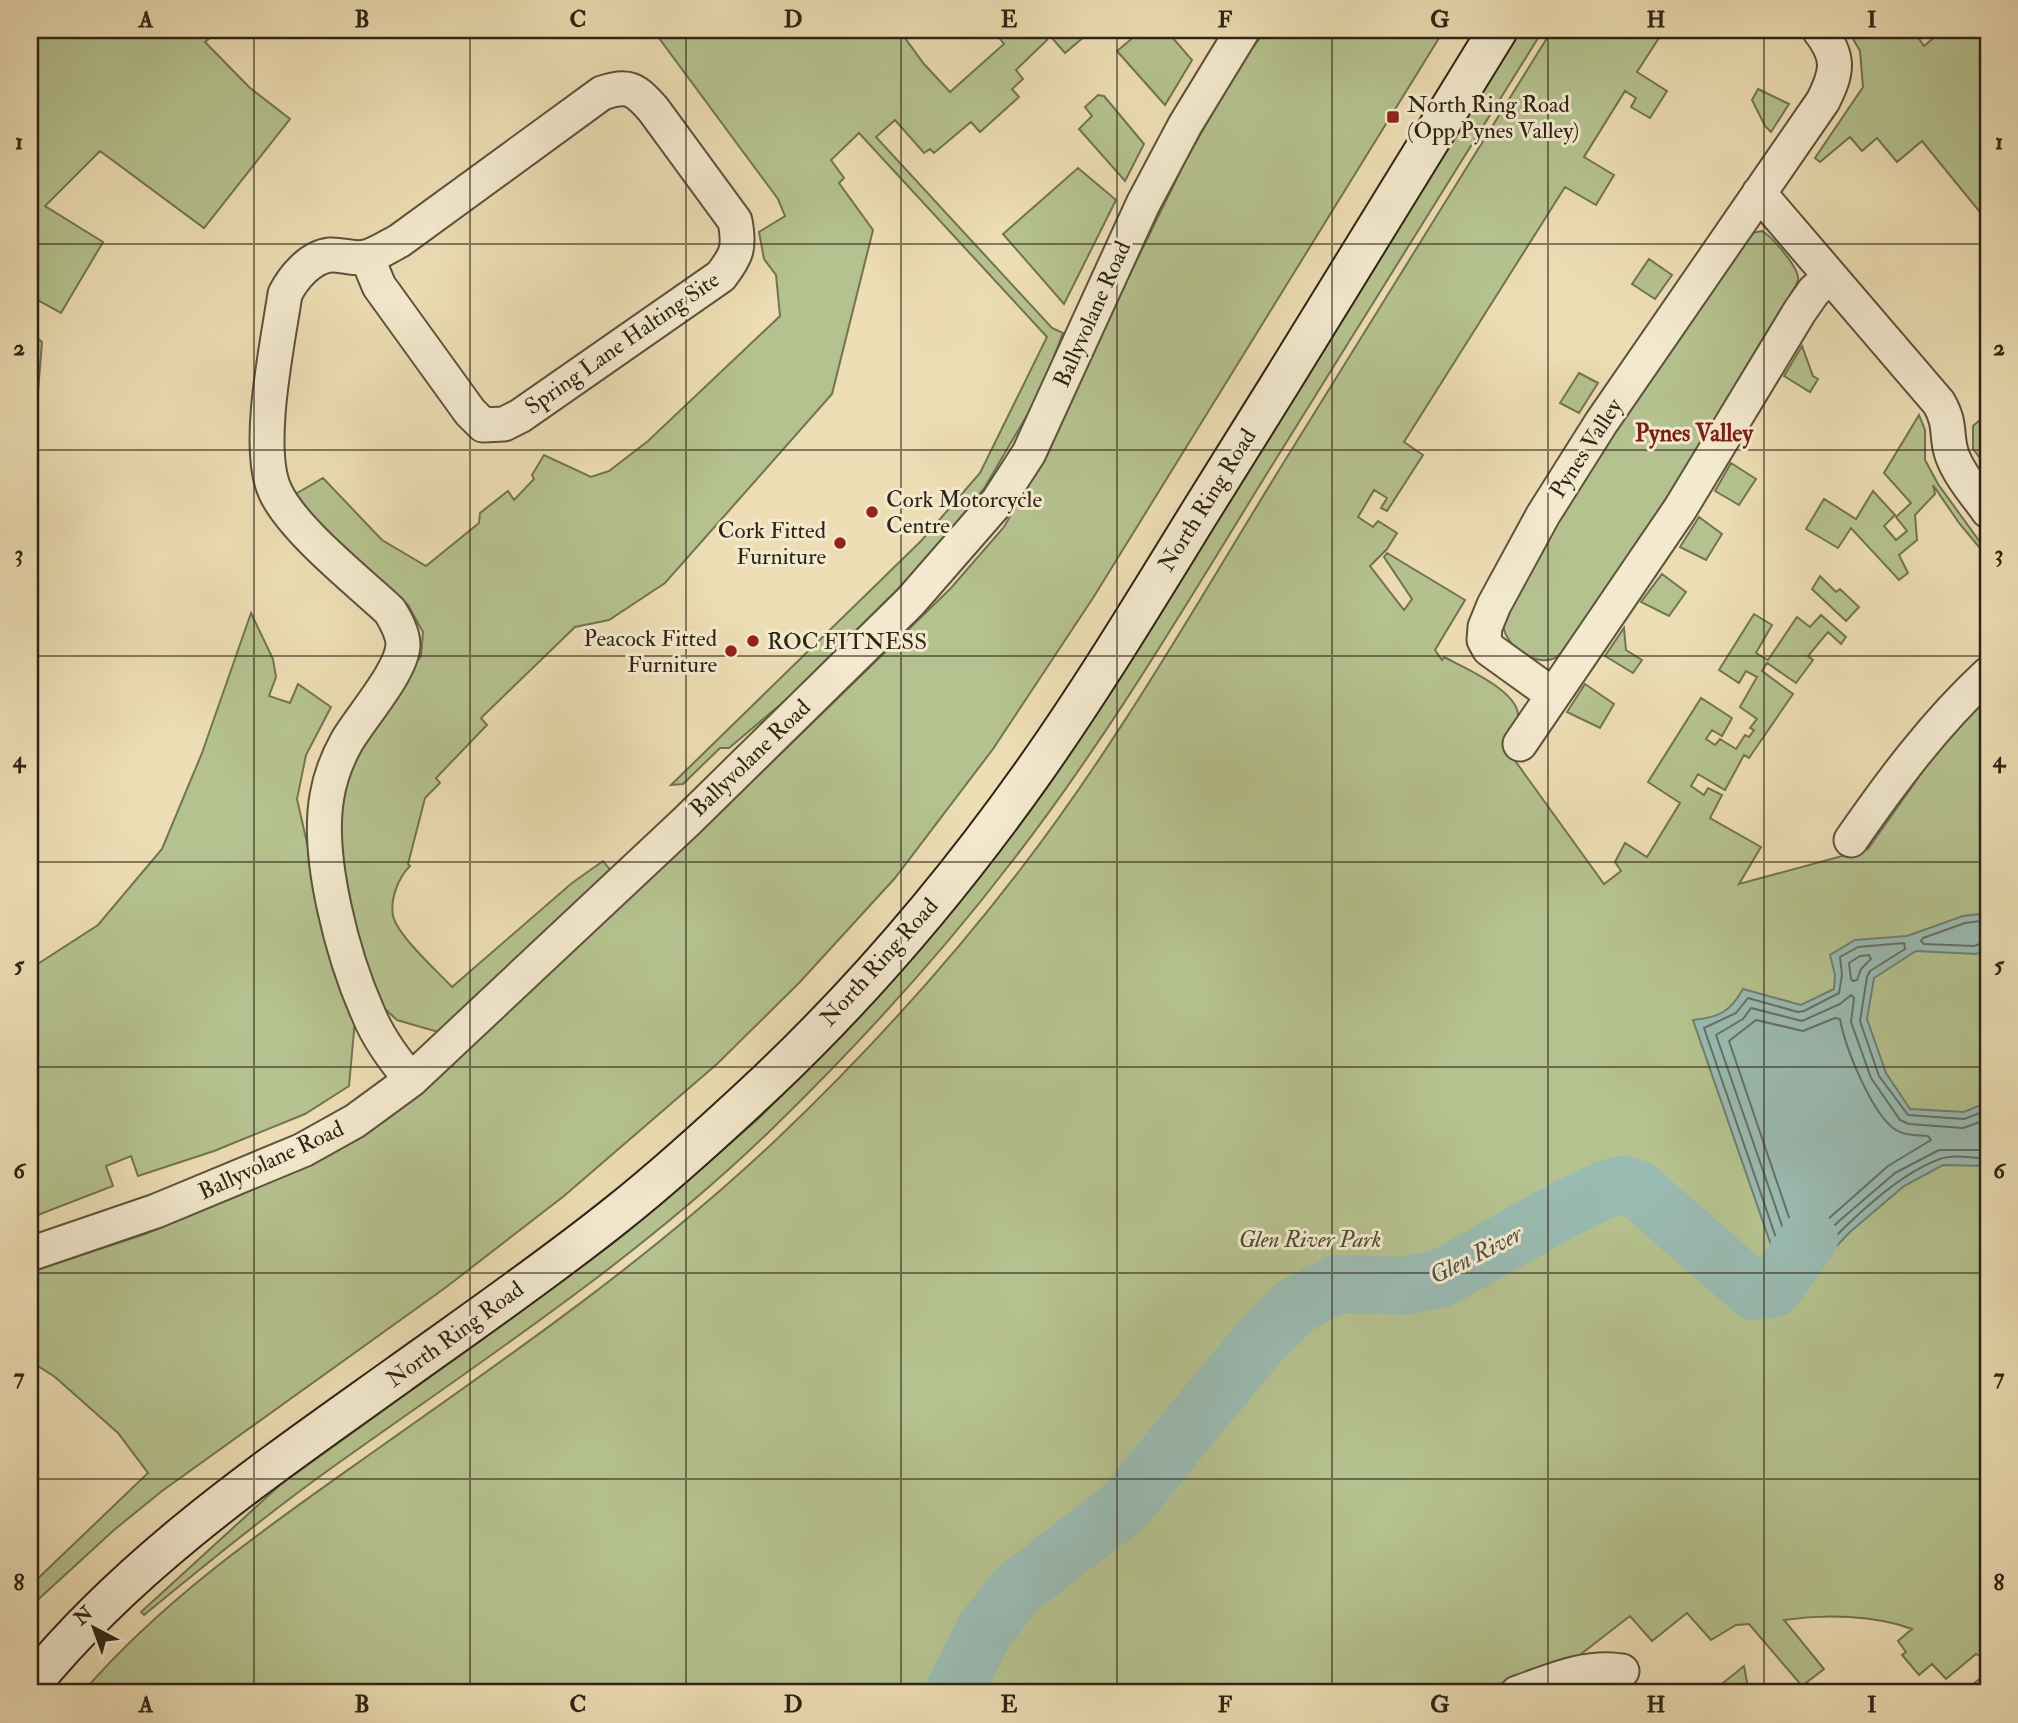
<svg xmlns="http://www.w3.org/2000/svg" width="2018" height="1723" font-family="'IM FELL Double Pica',serif">
<style>
.green{fill:#b5c28f;stroke:#727352;stroke-width:2}
.water{fill:#9abbb2;stroke:#6f7f73;stroke-width:2}
.lines{fill:none;stroke-linecap:round;stroke-linejoin:round}
.shore{stroke:#647064;stroke-width:2}
.river{stroke:#9abbb2;stroke-width:58}
.minor-casing{stroke:#5e523d;stroke-width:37}
.secondary-casing{stroke:#2f2415;stroke-width:42}
.minor{stroke:#f3e9ce;stroke-width:33}
.secondary{stroke:#f3e9ce;stroke-width:38}
.grid{fill:none;stroke:#2f2415;stroke-width:2;stroke-opacity:0.55}
.poi-dot{fill:#8f2418;stroke:#f3e9ce;stroke-width:2.5}
.labels{text-anchor:middle;dominant-baseline:central;stroke-width:6;stroke-linejoin:round;paint-order:stroke}
.poi-label{font-size:23px;fill:#2f2415;stroke:#f3e9ce;text-anchor:start}
.street-label{font-size:23px;fill:#2f2415;stroke:#f3e9ce}
.park-label{font-size:23px;font-style:italic;fill:#504c34;stroke:#f3e9ce}
.neighbourhood-label{font-size:24px;font-weight:bold;fill:#7a1f14;stroke:#f3e9ce}
.water-label{font-size:24px;font-style:italic;fill:#4f5144;stroke:#f3e9ce}
.neatline{fill:none;stroke:#2f2415;stroke-width:2.5}
.grid-label{font-size:23px;text-anchor:middle;font-weight:bold;fill:#2f2415}
</style>
<rect width="100%" height="100%" fill="#edddb4"/>
<filter id="stains"><feTurbulence type="fractalNoise" baseFrequency=".00286" numOctaves="4"/><feColorMatrix values="0 0 0 0 .2 0 0 0 0 .09 0 0 0 0 .02 0 0 0 .5 -.17"/></filter>
<radialGradient id="worn" r=".72"><stop offset=".6" stop-color="#630" stop-opacity="0"/><stop offset="1" stop-color="#630" stop-opacity=".3"/></radialGradient>
<!-- green -->
<path class="green" d="M 30,30 L 219,30 L 205,42 L 249,87 L 290,119 L 204,228 L 100,151 L 45,206 L 103,242 L 61,313 L 30,296 Z
M 653,30 L 899,30 L 924,64 L 950,92 L 1004,44 L 993,30 L 1039,30 L 1047,40 L 1016,70 L 1023,79 L 1012,89 L 1019,97 L 980,132 L 971,122 L 934,153 L 930,149 L 924,153 L 895,120 L 876,137 L 1052,328 L 1063,333 L 1040,393 L 985,487 L 925,562 L 788,698 L 729,748 L 720,748 L 683,784 L 671,785 L 921,541 L 980,473 L 1047,337 L 859,133 L 831,160 L 844,178 L 839,183 L 873,230 L 832,394 L 665,583 L 609,620 L 575,627 L 481,718 L 487,725 L 436,778 L 440,783 L 425,798 L 408,864 L 410,866 C 398,878 390,899 393,916 C 398,936 437,971 452,987 L 572,883 L 603,861 L 611,871 L 438,1032 L 397,1020 L 383,1007 L 375,995 L 354,919 L 337,831 L 345,782 L 377,719 L 421,656 L 423,632 L 408,605 L 327,536 L 294,495 L 323,478 L 382,540 L 426,566 L 479,523 L 480,513 L 508,491 L 514,500 L 534,479 L 532,475 L 544,455 L 591,477 L 609,471 L 648,441 L 780,316 L 776,275 L 764,259 L 759,232 L 785,216 L 778,199 Z
M 1045,30 L 1092,30 L 1065,53 Z
M 1142,30 L 1166,30 L 1192,60 L 1165,105 L 1117,51 Z
M 1266,30 L 1444,30 L 1093,598 L 993,749 L 895,878 L 799,983 L 717,1064 L 564,1196 L 445,1288 L 162,1491 L 114,1530 L 30,1607 L 30,1586 L 148,1473 L 118,1433 L 55,1377 L 30,1361 L 30,1272 L 145,1234 L 242,1194 L 357,1140 L 389,1118 L 451,1064 L 728,805 L 951,588 L 1004,527 L 1048,450 L 1098,339 L 1185,162 L 1237,69 Z
M 1520,30 L 1543,30 C 1454,173 1365,316 1276,459 C 1191,596 1109,737 1010,864 C 938,958 858,1045 773,1128 C 640,1258 481,1361 330,1469 C 266,1515 205,1565 144,1615 L 141,1612 L 280,1485 L 553,1288 L 662,1203 L 758,1119 L 845,1031 L 1134,652 Z
M 1552,30 L 1664,30 L 1637,72 L 1667,91 L 1650,118 L 1631,107 L 1636,98 L 1625,91 L 1584,157 L 1614,175 L 1596,205 L 1565,187 L 1404,442 L 1423,455 L 1387,511 L 1381,508 L 1387,498 L 1374,490 L 1358,517 L 1373,527 L 1378,521 L 1397,533 L 1387,549 L 1370,566 L 1404,610 L 1412,599 L 1384,557 L 1387,553 L 1465,600 L 1435,650 L 1442,660 L 1444,657 C 1463,667 1516,690 1518,714 C 1519,725 1509,736 1503,744 L 1604,884 L 1621,871 L 1615,862 L 1625,843 L 1647,857 L 1680,803 L 1648,782 L 1701,698 L 1732,718 L 1722,736 L 1712,730 L 1706,739 L 1715,745 L 1720,739 L 1736,749 L 1745,735 L 1749,737 L 1754,730 L 1750,728 L 1757,719 L 1740,707 L 1757,677 L 1746,671 L 1739,683 L 1719,670 L 1754,614 L 1772,625 L 1756,653 L 1768,660 L 1797,617 L 1810,627 L 1821,615 L 1846,637 L 1841,644 L 1828,632 L 1808,656 L 1813,660 L 1796,683 L 1767,663 L 1762,671 L 1793,694 L 1749,758 L 1744,755 L 1725,790 L 1698,774 L 1691,786 L 1704,795 L 1708,788 L 1722,795 L 1710,818 L 1761,847 L 1739,884 L 1868,849 L 1937,751 L 1988,697 L 1988,1661 L 1976,1654 L 1946,1679 L 1932,1664 L 1919,1675 L 1902,1655 L 1906,1652 L 1898,1641 L 1912,1629 C 1875,1615 1824,1614 1784,1620 L 1824,1669 L 1802,1686 L 1749,1624 L 1736,1625 L 1711,1640 L 1687,1613 L 1652,1641 L 1630,1616 L 1577,1657 L 1474,1693 L 82,1693 C 168,1593 279,1519 386,1443 C 521,1348 658,1252 778,1138 C 865,1055 947,965 1020,870 C 1118,743 1200,598 1284,462 C 1373,318 1463,174 1552,30 Z
M 1848,30 L 1913,30 L 1924,46 L 1943,30 L 1988,30 L 1988,222 L 1922,141 L 1897,162 L 1877,138 L 1862,151 L 1850,137 L 1820,162 L 1815,158 L 1863,87 L 1860,51 Z
M 1758,89 L 1789,104 L 1771,132 L 1765,126 L 1752,100 Z
M 1098,95 L 1104,96 L 1144,144 L 1125,181 L 1079,129 L 1092,116 L 1085,107 Z
M 1078,168 L 1116,200 L 1064,304 L 1003,234 Z
M 1762,231 C 1771,236 1800,268 1798,280 C 1797,284 1795,287 1793,290 L 1668,502 L 1567,647 C 1564,650 1559,656 1555,658 C 1533,668 1501,643 1503,620 C 1503,615 1507,609 1508,604 L 1602,445 L 1752,233 Z
M 1649,259 L 1672,275 L 1655,299 L 1632,284 Z
M 30,332 L 42,342 L 35,429 L 30,429 Z
M 1802,346 L 1813,376 L 1818,379 L 1810,392 L 1784,376 Z
M 1579,373 L 1598,383 L 1579,413 L 1560,403 Z
M 1988,413 L 1988,457 L 1983,462 L 1973,449 L 1973,426 Z
M 1919,415 L 1925,430 L 1925,460 L 1938,484 L 1988,553 L 1988,558 L 1959,523 L 1933,485 L 1935,494 L 1915,515 L 1917,540 L 1899,555 L 1908,573 L 1899,580 L 1851,528 L 1838,548 L 1806,529 L 1824,499 L 1856,519 L 1873,491 L 1895,515 L 1884,526 L 1896,540 L 1907,531 L 1896,517 L 1911,503 L 1884,473 Z
M 1731,463 L 1756,479 L 1739,505 L 1715,491 Z
M 1699,517 L 1722,534 L 1706,560 L 1680,547 Z
M 1662,574 L 1686,592 L 1669,616 L 1641,602 Z
M 1820,576 L 1836,592 L 1840,589 L 1859,607 L 1846,621 L 1812,589 Z
M 251,613 L 273,659 L 276,677 L 269,696 L 290,703 L 298,684 L 331,707 L 306,755 L 297,799 L 339,984 L 355,1020 L 349,1086 L 305,1114 L 214,1151 L 138,1176 L 131,1156 L 106,1166 L 113,1186 L 30,1218 L 30,969 L 98,925 L 162,849 L 202,753 Z
M 1624,628 L 1626,650 L 1642,660 L 1633,673 L 1605,656 Z
M 1585,684 L 1614,704 L 1600,728 L 1567,712 Z
M 1744,1666 L 1749,1693 L 1715,1693 L 1713,1691 Z
M 1988,1672 L 1988,1693 L 1962,1693 Z"/>
<!-- water -->
<path class="water" d="M 1988,913 L 1988,947 L 1976,954 L 1916,951 L 1874,978 L 1867,1019 L 1886,1073 L 1910,1109 L 1964,1112 L 1988,1102 L 1988,1166 L 1943,1165 L 1904,1186 L 1850,1232 L 1779,1306 L 1761,1309 L 1744,1301 L 1768,1283 L 1779,1268 L 1693,1020 C 1720,1017 1730,1012 1743,989 L 1801,1005 L 1834,989 L 1835,975 L 1830,955 L 1855,940 L 1907,936 L 1963,916 Z"/>
<g class="lines">
<!-- shore -->
<path class="shore" d="M 1988,920 L 1965,923 L 1923,938 L 1921,941 L 1924,944 L 1974,946 L 1988,941
M 1860,956 L 1869,955 L 1871,959 L 1861,969 L 1857,980 L 1853,981 L 1851,979 L 1849,963 Z
M 1835,1018 L 1840,1019 C 1845,1047 1872,1115 1896,1130 C 1905,1136 1917,1135 1928,1136 L 1931,1140 L 1888,1166 L 1800,1244 L 1797,1241 L 1729,1041 L 1756,1020 L 1803,1031 Z
M 1988,1110 L 1964,1119 L 1908,1115 L 1879,1076 L 1860,1021 L 1867,977 L 1870,971 L 1905,949 L 1904,943 L 1858,947 L 1840,957 L 1842,975 L 1839,993 L 1804,1011 L 1798,1012 L 1748,998 L 1736,1013 L 1704,1028 L 1786,1267 L 1784,1274 L 1762,1296 L 1764,1301 L 1776,1299 C 1817,1256 1883,1179 1940,1159 C 1953,1154 1974,1158 1988,1159
M 1988,1119 L 1963,1128 L 1909,1124 L 1900,1120 L 1871,1078 L 1851,1022 L 1854,998 L 1851,995 L 1840,1004 L 1802,1021 L 1751,1008 L 1743,1019 L 1716,1035 L 1795,1263 L 1799,1262 L 1839,1221 L 1895,1173 L 1939,1150 L 1988,1150"/>
<!-- river -->
<path class="river" d="M 953,1693 L 986,1628 L 1017,1589 L 1124,1507 L 1206,1406 L 1258,1344 L 1294,1307 L 1337,1284 L 1403,1286 L 1440,1279 L 1565,1209 L 1604,1190 L 1622,1185 L 1637,1189 L 1754,1291 L 1774,1288 L 1809,1239"/>
<defs>
<path id="minor" d="M 1759,193 L 1939,403 C 1952,426 1945,434 1952,455 C 1959,475 1976,494 1988,511
M 367,257 L 379,286 L 470,412 L 483,425 L 504,424 L 520,416 L 721,276 C 737,255 740,248 735,221 L 653,109 C 635,89 629,84 602,93 L 399,241 C 389,246 379,253 369,256 C 355,261 343,254 330,255 C 310,257 293,278 285,294 C 278,342 255,447 275,491 C 292,529 358,581 390,611 C 396,621 403,633 403,645 C 402,671 361,717 347,741 C 338,757 330,778 327,796 C 316,857 343,957 368,1013 C 378,1038 394,1059 411,1080
M 1553,695 L 1489,649 L 1484,640 L 1485,627 L 1494,605 L 1543,515 L 1601,423 L 1823,101 C 1838,71 1840,57 1819,30
M 1520,744 L 1680,509 L 1800,311 L 1814,291 L 1830,277
M 1851,840 C 1892,781 1935,723 1988,674
M 30,1254 L 156,1211 L 303,1150 L 355,1121 L 411,1080 L 687,821 L 910,602 L 998,501 L 1029,453 L 1143,204 L 1185,125 L 1243,30
M 1517,1693 C 1552,1681 1585,1665 1622,1671"/>
<path id="secondary" d="M 30,1686 C 132,1560 268,1468 398,1375 C 472,1322 546,1271 616,1215 C 669,1173 719,1127 768,1081 C 866,988 954,884 1032,774 C 1093,688 1147,598 1202,509 C 1302,350 1400,189 1498,30"/>
</defs>
<!-- minor casing -->
<use href="#minor" class="minor-casing"/>
<!-- secondary casing -->
<use href="#secondary" class="secondary-casing"/>
<!-- minor -->
<use href="#minor" class="minor"/>
<!-- secondary -->
<use href="#secondary" class="secondary"/>
</g>
<!-- grid -->
<path class="grid" d="M 254,30 L 254,1693M 470,30 L 470,1693M 686,30 L 686,1693M 901,30 L 901,1693M 1117,30 L 1117,1693M 1332,30 L 1332,1693M 1548,30 L 1548,1693M 1764,30 L 1764,1693M 30,244 L 1988,244M 30,450 L 1988,450M 30,656 L 1988,656M 30,862 L 1988,862M 30,1067 L 1988,1067M 30,1273 L 1988,1273M 30,1479 L 1988,1479"/>
<!-- markers -->
<g class="poi-dot">
<rect x="1386" y="110" width="14" height="14" rx="3.5"/>
<circle cx="872" cy="512" r="7"/>
<circle cx="840" cy="543" r="7"/>
<circle cx="753" cy="641" r="7"/>
<circle cx="731" cy="651" r="7"/>
</g>
<g class="labels">
<!-- poi labels -->
<g class="poi-label">
<text x="1407" y="104">North Ring Road<tspan x="1407" dy="26">(Opp Pynes Valley)</tspan></text>
<text x="886" y="499">Cork Motorcycle<tspan x="886" dy="26">Centre</tspan></text>
<text x="826" y="530" text-anchor="end">Cork Fitted<tspan x="826" dy="26">Furniture</tspan></text>
<text x="717" y="638" text-anchor="end">Peacock Fitted<tspan x="717" dy="26">Furniture</tspan></text>
<text x="767" y="641">ROC FITNESS</text>
</g>
<!-- street labels -->
<g class="street-label">
<text transform="translate(1092 314) rotate(-66)">Ballyvolane Road</text>
<text transform="translate(622 343) rotate(-35)">Spring Lane Halting Site</text>
<text transform="translate(1586 448) rotate(-57)">Pynes Valley</text>
<text transform="translate(1207 500) rotate(-58)">North Ring Road</text>
<text transform="translate(750 758) rotate(-44)">Ballyvolane Road</text>
<text transform="translate(879 962) rotate(-48)">North Ring Road</text>
<text transform="translate(271 1160) rotate(-25)">Ballyvolane Road</text>
<text transform="translate(455 1334) rotate(-36)">North Ring Road</text>
</g>
<!-- park labels -->
<g class="park-label">
<text x="1310" y="1239">Glen River Park</text>
</g>
<!-- neighbourhood labels -->
<g class="neighbourhood-label">
<text x="1694" y="433">Pynes Valley</text>
</g>
<!-- water labels -->
<g class="water-label">
<text transform="translate(1476 1255) rotate(-27)">Glen River</text>
</g>
</g>
<!-- margin -->
<rect width="2018" height="1723" fill="none" stroke="#edddb4" stroke-width="77"/>
<!-- north arrow -->
<g transform="translate(94 1628) rotate(319)" stroke="#f3e9ce" stroke-width="5" paint-order="stroke">
<path d="M0-5L12 26L0 18L-12 26Z" fill="#2f2415"/>
<text y="-10" font-size="19" font-weight="bold" text-anchor="middle" fill="#2f2415">N</text>
</g>
<rect x="38" y="38" width="1942" height="1646" class="neatline"/>
<g class="grid-label">
<text x="146" y="27">A</text>
<text x="362" y="27">B</text>
<text x="578" y="27">C</text>
<text x="793" y="27">D</text>
<text x="1009" y="27">E</text>
<text x="1225" y="27">F</text>
<text x="1440" y="27">G</text>
<text x="1656" y="27">H</text>
<text x="1872" y="27">I</text>
<text x="19" y="149">1</text>
<text x="1999" y="149">1</text>
<text x="19" y="355">2</text>
<text x="1999" y="355">2</text>
<text x="19" y="561">3</text>
<text x="1999" y="561">3</text>
<text x="19" y="767">4</text>
<text x="1999" y="767">4</text>
<text x="19" y="972">5</text>
<text x="1999" y="972">5</text>
<text x="19" y="1178">6</text>
<text x="1999" y="1178">6</text>
<text x="19" y="1384">7</text>
<text x="1999" y="1384">7</text>
<text x="19" y="1590">8</text>
<text x="1999" y="1590">8</text>
<text x="146" y="1712">A</text>
<text x="362" y="1712">B</text>
<text x="578" y="1712">C</text>
<text x="793" y="1712">D</text>
<text x="1009" y="1712">E</text>
<text x="1225" y="1712">F</text>
<text x="1440" y="1712">G</text>
<text x="1656" y="1712">H</text>
<text x="1872" y="1712">I</text>
</g>
<rect width="100%" height="100%" filter="url(#stains)"/>
<rect width="100%" height="100%" fill="url(#worn)"/>
</svg>
